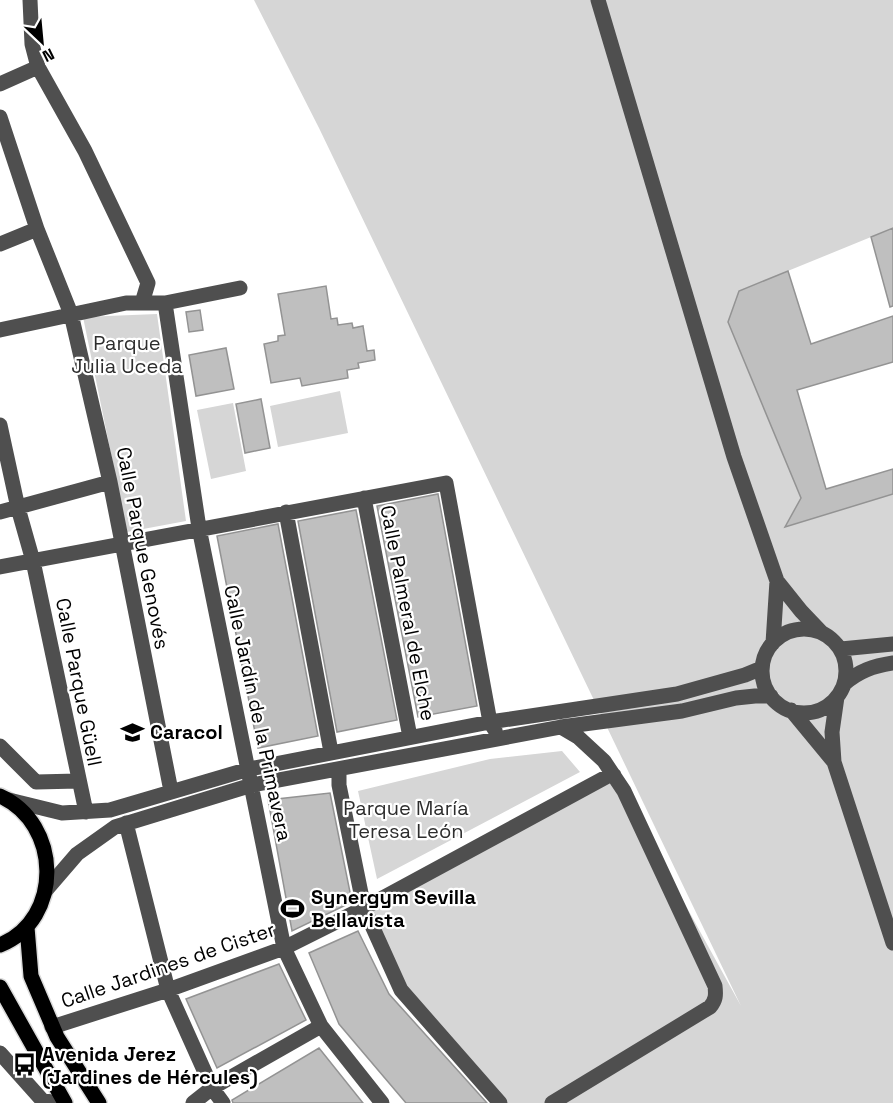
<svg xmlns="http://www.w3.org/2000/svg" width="893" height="1103" font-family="'Space Grotesk',sans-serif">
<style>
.green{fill:#d6d6d6}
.building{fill:#bfbfbf;stroke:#939393;stroke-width:1.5}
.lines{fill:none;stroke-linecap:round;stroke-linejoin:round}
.major-casing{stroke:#dbdbdb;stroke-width:18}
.minor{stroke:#4f4f4f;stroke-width:15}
.major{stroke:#000;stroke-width:15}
.labels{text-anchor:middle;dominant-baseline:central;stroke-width:4.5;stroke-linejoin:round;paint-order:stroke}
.park-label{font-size:20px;fill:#2d2d2d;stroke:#fff}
.street-label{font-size:20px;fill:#000;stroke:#fff}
.poi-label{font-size:20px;font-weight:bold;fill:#000;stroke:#fff;text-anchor:start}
</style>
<rect width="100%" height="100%" fill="#fff"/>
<!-- green -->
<path class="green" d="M 254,0 L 893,0 L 893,228 L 739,291 L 728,322 L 801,498 L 785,526 L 893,494 L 893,1103 L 500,1103 L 401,990 L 364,908 L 614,775 L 741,1006 L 319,128 Z
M 157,314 L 186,521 L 127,532 L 83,317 Z
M 340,391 L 348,433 L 278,447 L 270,406 Z
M 233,403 L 246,471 L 211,479 L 197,410 Z
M 562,751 L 580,772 L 377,879 L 358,791 L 490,759 Z"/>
<!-- building -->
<path class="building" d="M 893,228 L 893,306 L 890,307 L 871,237 Z
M 788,271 L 811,344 L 893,316 L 893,362 L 797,390 L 826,489 L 893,469 L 893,494 L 785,527 L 801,498 L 728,322 L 739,291 Z
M 326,286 L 331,319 L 337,318 L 338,325 L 352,323 L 353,328 L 363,326 L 367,351 L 374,350 L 375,360 L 358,363 L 359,368 L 347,370 L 348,378 L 302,386 L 300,378 L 271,383 L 264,344 L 278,341 L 278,336 L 285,335 L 278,294 Z
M 200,310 L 203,330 L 189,332 L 186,312 Z
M 226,348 L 234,389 L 196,396 L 189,355 Z
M 261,399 L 270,448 L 245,453 L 236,404 Z
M 438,494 L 477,706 L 418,717 L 377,506 Z
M 356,510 L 397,720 L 337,732 L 298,521 Z
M 278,524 L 318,736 L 258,748 L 217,536 Z
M 330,793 L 352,902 L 292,931 L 268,800 Z
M 358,931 L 389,994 L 487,1103 L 406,1103 L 339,1024 L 309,953 Z
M 279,964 L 306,1020 L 217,1068 L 186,999 Z
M 319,1048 L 363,1103 L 233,1103 L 232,1100 Z"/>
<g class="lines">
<defs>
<path id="major" d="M 0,796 C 61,823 64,919 0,945
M 27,927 L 31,976 L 57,1037 L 99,1103
M 0,987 L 65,1103"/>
</defs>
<!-- major casing -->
<use href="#major" class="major-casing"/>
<!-- minor -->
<path class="minor" d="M 30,0 L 32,44 L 38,67 L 85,151 L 148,283 L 142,303
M 598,0 L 734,457 L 777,581 L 801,611 L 821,632
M 0,84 L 38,67
M 0,117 L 37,229 L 71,314 L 110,482 L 171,791
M 0,244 L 37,229
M 165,303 L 199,528 L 284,948 L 321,1026 L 382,1103
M 0,330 L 126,303 L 165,303 L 240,288
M 0,425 L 18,508 L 33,561 L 86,812
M 364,498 L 410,737
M 0,512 L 110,482
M 286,512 L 331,752
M 0,567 L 446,483 L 490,722 L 495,730
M762 671a42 42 0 1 1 84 0a42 42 0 1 1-84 0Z
M 773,643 L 777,581
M 841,649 L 893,644
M 844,684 C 859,671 873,666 893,663
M 837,697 L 832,732 L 834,762 L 893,943
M 791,710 L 834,762
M 0,746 L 36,782 L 78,781
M 339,770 L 339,785 L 364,908 L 401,990 L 500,1103
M 9,800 L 62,813 L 110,810 L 249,769 L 490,722 L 677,694 L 745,675 L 762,668
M 126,823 L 168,990 L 212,1088 L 223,1103
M 46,890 L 77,854 L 115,827 L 252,785 L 561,727 L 682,711 L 736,698 L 755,696 L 771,696
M 52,1027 L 168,990 L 284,948 L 364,908 L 608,776 L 614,775
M 0,1053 L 42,1100 L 56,1103
M 193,1103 L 212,1088 L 321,1026
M 552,1103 L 710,1007 C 716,1000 716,995 715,986 L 624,791 L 604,761 L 578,737 L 561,727"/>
<!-- major -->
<use href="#major" class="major"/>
</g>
<!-- icons -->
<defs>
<symbol id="school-bare" viewBox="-9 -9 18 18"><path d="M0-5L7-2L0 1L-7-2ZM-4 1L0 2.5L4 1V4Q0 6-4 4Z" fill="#000" stroke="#fff" stroke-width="2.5" paint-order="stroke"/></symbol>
<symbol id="stadium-bare" viewBox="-9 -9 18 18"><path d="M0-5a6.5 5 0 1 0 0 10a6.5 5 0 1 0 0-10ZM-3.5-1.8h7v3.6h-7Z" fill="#000" stroke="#fff" stroke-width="2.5" paint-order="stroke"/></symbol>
<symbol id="bus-bare" viewBox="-9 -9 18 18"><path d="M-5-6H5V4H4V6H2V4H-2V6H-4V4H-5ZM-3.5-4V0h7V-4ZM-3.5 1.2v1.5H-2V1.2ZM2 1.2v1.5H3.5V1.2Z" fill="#000" stroke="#fff" stroke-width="2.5" paint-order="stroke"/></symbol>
</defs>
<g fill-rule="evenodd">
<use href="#school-bare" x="116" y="716" width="33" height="33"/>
<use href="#stadium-bare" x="276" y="892" width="33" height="33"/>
<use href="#bus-bare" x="8" y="1048" width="33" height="33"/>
</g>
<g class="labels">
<!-- park labels -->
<g class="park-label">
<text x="127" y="343">Parque<tspan x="127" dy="23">Julia Uceda</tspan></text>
<text x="406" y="808">Parque María<tspan x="406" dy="23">Teresa León</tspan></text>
</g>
<!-- street labels -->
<g class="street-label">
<text transform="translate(143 548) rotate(79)">Calle Parque Genovés</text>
<text transform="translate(408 613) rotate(79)">Calle Palmeral de Elche</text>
<text transform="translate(79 682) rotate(79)">Calle Parque Güell</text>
<text transform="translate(258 713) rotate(78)">Calle Jardín de la Primavera</text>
<text transform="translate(168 965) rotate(-19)">Calle Jardines de Cister</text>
</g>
<!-- poi labels -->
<g class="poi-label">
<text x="150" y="732">Caracol</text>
<text x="311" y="897">Synergym Sevilla<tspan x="311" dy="23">Bellavista</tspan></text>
<text x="42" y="1054">Avenida Jerez<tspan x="42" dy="23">(Jardines de Hércules)</tspan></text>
</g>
</g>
<!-- north arrow -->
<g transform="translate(42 42) rotate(154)" stroke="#ffffff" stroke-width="4.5" paint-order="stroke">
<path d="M0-4.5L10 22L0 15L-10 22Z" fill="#000000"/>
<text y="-9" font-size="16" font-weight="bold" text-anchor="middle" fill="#000000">N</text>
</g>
</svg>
